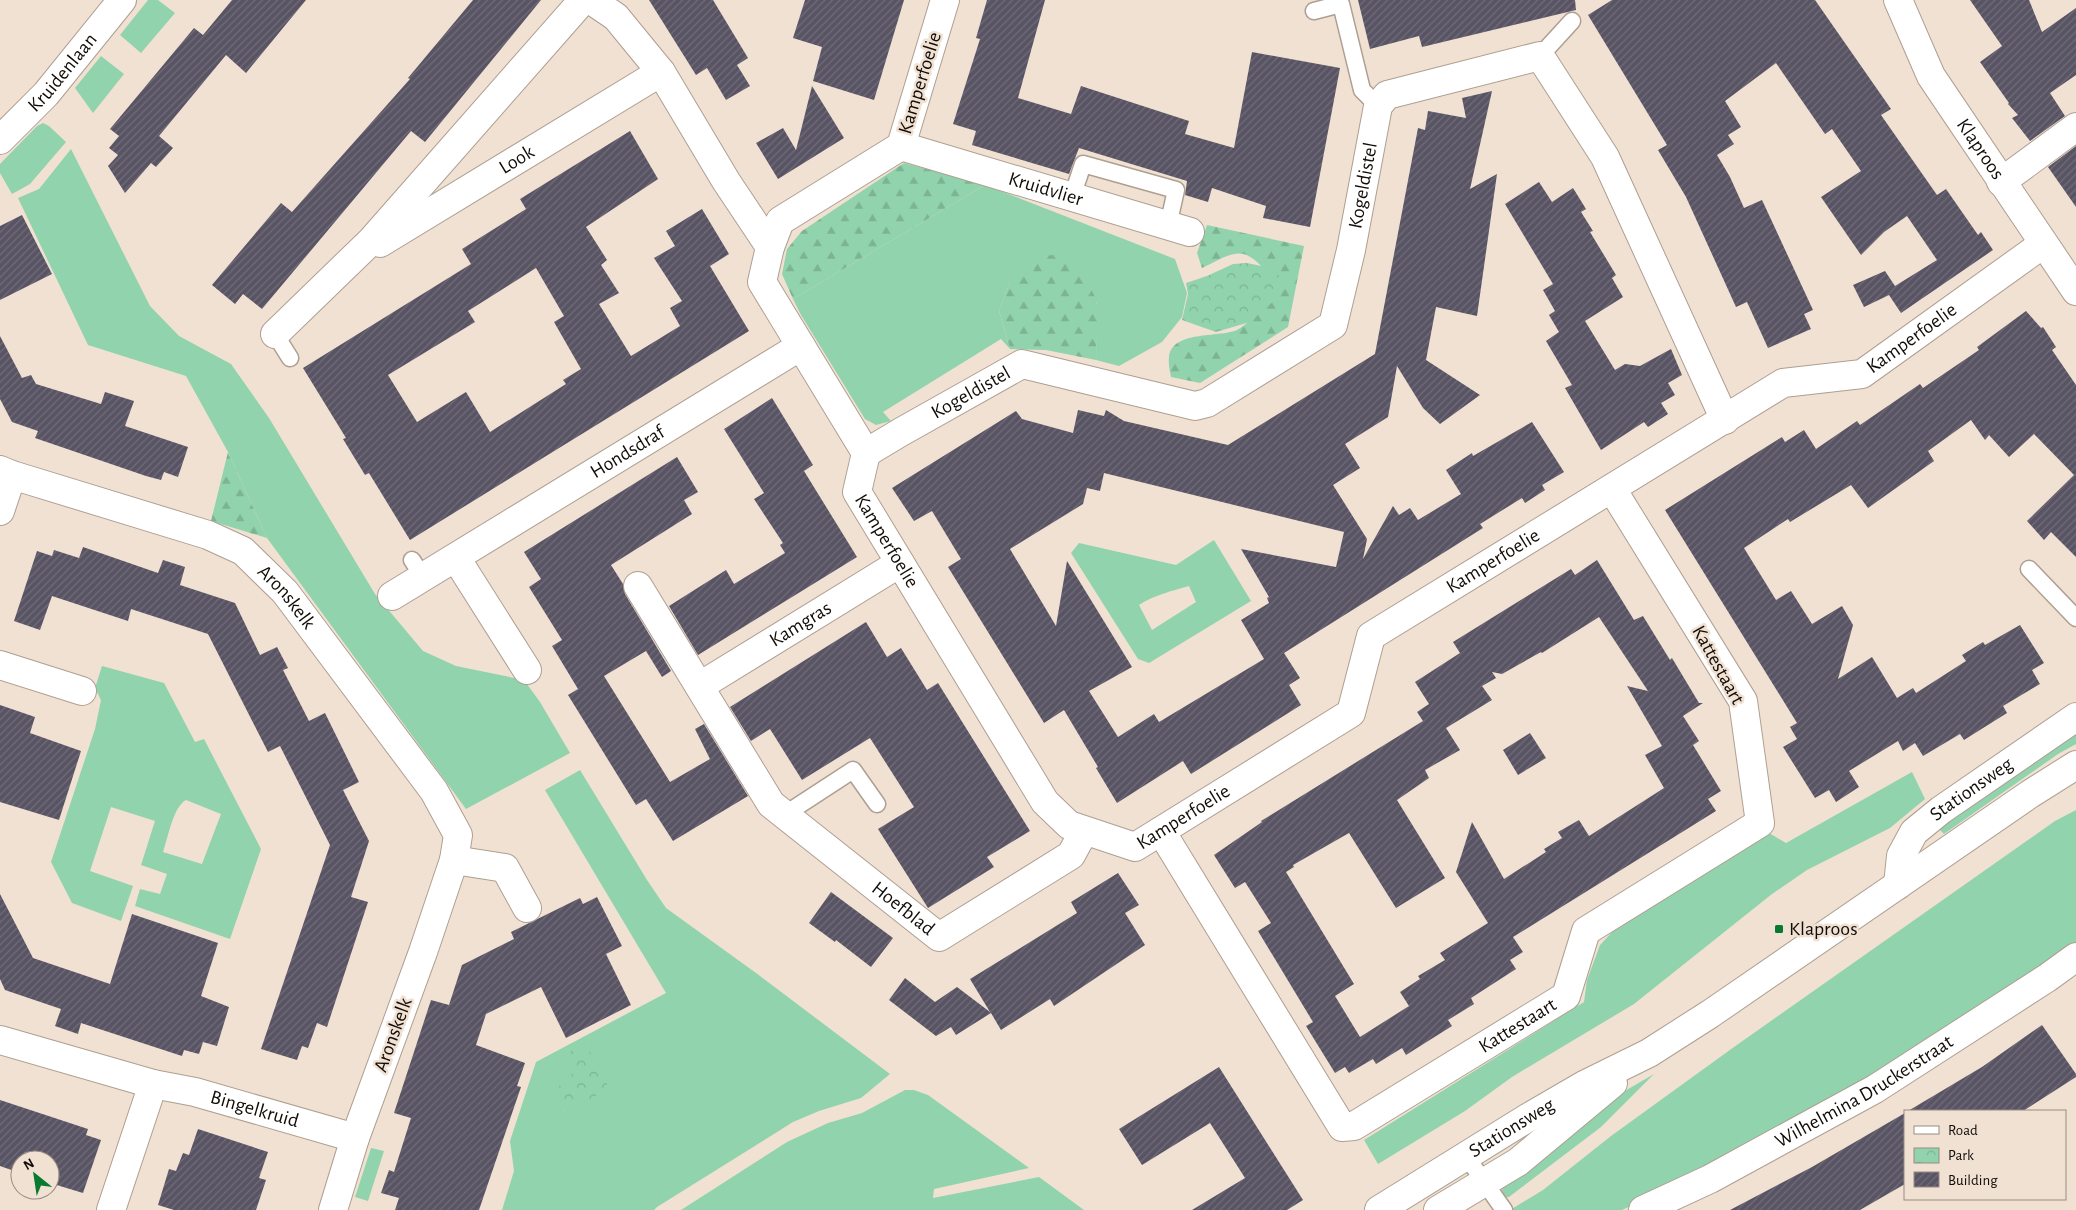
<svg xmlns="http://www.w3.org/2000/svg" width="2076" height="1210" font-family="'Alegreya Sans',sans-serif">
<style>
.grass{fill:#91d3ac;fill-rule:evenodd}
.forest{fill:url(#forest-firs)}
.park{fill:url(#park-crowns)}
.building{fill:url(#building-hatch);fill-rule:evenodd}
.lines{fill:none;stroke-linecap:round;stroke-linejoin:round}
.service-casing{stroke:#ae9f91;stroke-width:19}
.minor-casing{stroke:#ae9f91;stroke-width:30}
.tertiary-casing{stroke:#ae9f91;stroke-width:30}
.secondary-casing{stroke:#ae9f91;stroke-width:30}
.service{stroke:#fff;stroke-width:16}
.minor{stroke:#fff;stroke-width:28}
.tertiary{stroke:#fff;stroke-width:28}
.secondary{stroke:#fff;stroke-width:28}
.poi-dot{fill:#077a2f;stroke:#f1e1d3;stroke-width:2}
.labels{text-anchor:middle;dominant-baseline:central;stroke-width:5;stroke-linejoin:round;paint-order:stroke}
.street-label{font-size:20px;fill:#110c07;stroke:#f1e1d3}
.poi-label{font-size:20px;fill:#110c07;stroke:#f1e1d3;text-anchor:start}
</style>
<defs>
<pattern id="forest-firs" width="22" height="20" patternUnits="userSpaceOnUse" patternTransform="scale(1.25)"><rect width="22" height="20" fill="#91d3ac"/><path d="M5 1l3.5 6h-7zM16 11l3.5 6h-7z" fill="#7cb492"/></pattern>
<pattern id="park-crowns" width="20" height="18" patternUnits="userSpaceOnUse" patternTransform="scale(1.25)"><rect width="20" height="18" fill="#91d3ac"/><path d="M2 6a3 3 0 1 1 6 0M12 15a3 3 0 1 1 6 0" fill="none" stroke="#7cb492"/></pattern>
<pattern id="building-hatch" width="6" height="6" patternUnits="userSpaceOnUse" patternTransform="scale(1.25)"><rect width="6" height="6" fill="#595464"/><path d="M-1 1l2-2M0 6l6-6M5 7l2-2" fill="none" stroke="#716c78"/></pattern>
</defs>
<rect width="100%" height="100%" fill="#f1e1d3"/>
<!-- grass -->
<path class="grass" d="M 148,0 L 158,0 L 175,13 L 141,53 L 120,35 Z
M 101,56 L 124,74 L 93,113 L 75,88 Z
M 43,123 L 49,126 L 66,142 L 30,184 L 12,194 L 0,173 L 0,164 L 37,126 Z
M 71,149 L 150,306 L 179,336 L 231,364 L 269,418 L 375,594 L 423,651 L 456,666 L 524,680 L 540,702 L 570,753 L 466,809 L 267,538 L 228,452 L 186,376 L 88,345 L 18,198 L 39,189 Z
M 985,185 L 1175,259 L 1187,293 L 1182,317 L 1162,342 L 1119,366 L 1096,360 L 1097,303 L 1010,282 L 999,311 L 1010,349 L 1001,339 L 883,412 L 891,421 L 876,425 L 865,419 L 801,315 L 793,299 Z
M 1214,540 L 1251,601 L 1149,663 L 1138,659 L 1071,553 L 1079,543 L 1176,565 ZM 1189,586 L 1196,602 L 1152,630 L 1139,605 C 1154,595 1172,591 1189,586 Z
M 102,666 L 164,683 L 195,742 L 204,739 L 261,849 L 230,939 L 135,906 L 140,889 L 160,894 L 167,874 L 141,865 L 155,821 L 111,807 L 90,871 L 133,886 L 121,921 L 72,903 L 51,862 L 95,729 L 101,700 L 95,688 ZM 186,800 L 221,814 L 202,864 L 163,852 C 168,838 173,807 186,800 Z
M 2076,732 L 2076,744 L 2058,754 L 1944,834 L 1939,829 Z
M 580,770 L 647,880 L 666,908 L 756,973 L 890,1074 L 861,1098 L 819,1111 L 793,1122 L 657,1207 L 654,1210 L 502,1210 L 514,1171 L 510,1141 L 536,1062 L 666,993 L 545,790 ZM 576,1071 L 566,1113 L 553,1093 Z
M 1912,772 L 1925,799 L 1890,828 L 1807,870 L 1772,894 L 1634,1004 L 1512,1077 L 1465,1111 L 1378,1164 L 1364,1140 L 1584,1002 L 1587,980 L 1600,945 L 1615,929 L 1769,833 L 1786,843 Z
M 2076,810 L 2076,945 L 1914,1054 L 1718,1165 L 1622,1210 L 1510,1210 L 1543,1190 L 1611,1136 L 1734,1047 L 2055,821 Z
M 1654,1074 L 1601,1127 L 1509,1197 L 1505,1197 L 1501,1188 L 1587,1113 Z
M 905,1090 L 914,1090 L 928,1095 L 1029,1168 L 934,1189 L 933,1198 L 1039,1177 L 1084,1210 L 681,1210 L 787,1142 L 828,1123 L 862,1113 Z
M 371,1148 L 384,1151 L 368,1201 L 355,1197 Z"/>
<!-- forest -->
<path class="forest" d="M 904,163 L 985,185 L 793,299 L 782,274 L 787,249 L 802,231 Z
M 1207,225 L 1304,246 L 1288,327 L 1200,383 L 1171,377 C 1170,371 1168,363 1169,357 C 1172,330 1219,338 1237,330 C 1247,325 1257,313 1266,305 L 1269,275 C 1243,243 1235,252 1202,268 L 1197,253 Z
M 1054,255 C 1069,265 1095,285 1097,305 C 1099,323 1096,342 1096,360 L 1046,350 L 1010,349 L 999,311 L 1010,282 L 1024,267 L 1042,256 Z
M 228,452 L 267,538 L 211,521 Z"/>
<!-- park -->
<path class="park" d="M 1247,263 L 1275,269 L 1279,276 L 1281,288 L 1276,299 L 1250,322 L 1216,332 L 1182,320 L 1188,294 L 1186,283 L 1207,276 L 1233,264 Z
M 585,1042 L 609,1088 L 566,1113 L 552,1093 L 575,1071 L 568,1053 Z"/>
<!-- building -->
<path class="building" d="M 232,0 L 306,0 L 246,73 L 226,55 L 159,136 L 173,148 L 156,167 L 151,163 L 125,193 L 108,166 L 118,155 L 109,148 L 119,136 L 110,129 L 194,28 L 203,35 Z
M 473,0 L 541,0 L 425,142 L 411,131 L 262,309 L 243,294 L 235,304 L 212,285 L 281,203 L 292,212 L 410,79 L 408,78 Z
M 649,0 L 713,0 L 748,58 L 737,65 L 750,86 L 726,100 L 707,68 L 696,75 Z
M 805,0 L 904,0 L 874,100 L 813,81 L 822,47 L 793,38 Z
M 987,0 L 1045,0 L 1018,98 L 1071,114 L 1081,86 L 1189,121 L 1185,134 L 1234,148 L 1252,52 L 1340,68 L 1310,227 L 1263,218 L 1266,206 L 1212,188 L 1208,202 L 1185,195 L 1187,181 L 1079,148 L 1069,174 L 972,145 L 976,131 L 953,124 L 980,39 L 976,38 Z
M 1358,0 L 1575,0 L 1576,10 L 1422,47 L 1419,36 L 1370,49 Z
M 1612,0 L 1815,0 L 1891,109 L 1881,115 L 1937,195 L 1946,189 L 1978,235 L 1981,232 L 1993,250 L 1901,313 L 1889,295 L 1864,307 L 1853,285 L 1885,271 L 1895,286 L 1937,260 L 1907,216 L 1884,232 L 1861,255 L 1821,197 L 1861,171 L 1832,129 L 1825,134 L 1776,63 L 1725,101 L 1741,127 L 1728,135 L 1734,144 L 1717,155 L 1730,177 L 1744,208 L 1762,200 L 1813,310 L 1804,314 L 1811,329 L 1768,348 L 1747,302 L 1736,307 L 1686,197 L 1658,150 L 1667,145 L 1588,15 Z
M 1970,0 L 2029,0 L 2042,32 L 2076,8 L 2076,75 L 2050,93 L 2065,116 L 2030,141 L 2012,118 L 2018,115 L 2008,104 L 2009,103 L 1980,62 L 2002,46 Z
M 812,86 L 844,138 L 778,179 L 756,143 L 783,128 L 796,150 Z
M 1492,91 L 1470,189 L 1497,174 L 1477,316 L 1436,307 L 1426,360 L 1480,395 L 1440,424 L 1423,408 L 1397,366 L 1388,417 L 1345,444 L 1360,468 L 1333,485 L 1367,539 L 1363,559 L 1393,506 L 1399,515 L 1410,508 L 1418,520 L 1461,494 L 1446,470 L 1472,453 L 1473,456 L 1532,422 L 1564,472 L 1542,485 L 1545,490 L 1525,503 L 1522,498 L 1480,524 L 1483,528 L 1284,653 L 1300,678 L 1289,685 L 1301,705 L 1191,774 L 1183,761 L 1117,803 L 1096,768 L 1098,767 L 1064,710 L 1044,723 L 948,567 L 961,559 L 932,511 L 914,521 L 892,488 L 1016,411 L 1022,419 L 1073,433 L 1078,410 L 1104,416 L 1106,410 L 1124,421 L 1228,445 L 1375,354 L 1418,128 L 1425,130 L 1428,111 L 1466,118 L 1462,98 ZM 1104,473 L 1344,532 L 1336,567 L 1241,549 L 1269,597 L 1267,598 L 1269,603 L 1241,620 L 1264,659 L 1159,722 L 1154,714 L 1118,737 L 1089,691 L 1132,667 L 1067,561 L 1056,626 L 1010,549 L 1083,504 L 1087,488 L 1100,491 Z
M 630,131 L 658,179 L 586,227 L 607,260 L 601,265 L 619,293 L 599,304 L 631,356 L 680,326 L 670,308 L 682,301 L 654,258 L 675,246 L 666,231 L 702,209 L 729,254 L 710,266 L 749,331 L 410,540 L 369,473 L 365,475 L 343,439 L 346,438 L 303,368 L 471,264 L 462,249 L 526,209 L 520,199 ZM 536,268 L 564,316 L 554,322 L 581,369 L 563,380 L 566,384 L 490,432 L 466,392 L 417,422 L 388,375 L 475,322 L 468,311 Z
M 2076,146 L 2076,207 L 2048,167 Z
M 1539,182 L 1552,202 L 1573,188 L 1586,209 L 1581,212 L 1593,231 L 1590,232 L 1616,275 L 1612,278 L 1623,297 L 1585,321 L 1615,370 L 1625,364 L 1640,366 L 1671,349 L 1682,375 L 1668,383 L 1675,395 L 1661,403 L 1668,414 L 1648,427 L 1644,422 L 1601,450 L 1565,388 L 1572,385 L 1546,341 L 1559,332 L 1549,315 L 1555,311 L 1543,290 L 1553,284 L 1505,204 Z
M 22,215 L 52,274 L 0,300 L 0,226 Z
M 2026,311 L 2041,328 L 2043,327 L 2056,347 L 2052,350 L 2076,385 L 2076,557 L 2051,532 L 2044,540 L 2027,521 L 2074,475 L 2034,434 L 2009,457 L 1989,435 L 1985,440 L 1971,420 L 1928,451 L 1934,461 L 1868,508 L 1851,485 L 1790,522 L 1788,519 L 1744,548 L 1776,600 L 1791,591 L 1812,624 L 1842,606 L 1853,625 L 1838,679 L 1872,657 L 1897,698 L 1913,688 L 1916,693 L 1966,661 L 1962,655 L 1983,642 L 1985,645 L 2020,625 L 2044,663 L 2032,670 L 2040,684 L 2003,706 L 2007,713 L 1964,740 L 1960,734 L 1923,756 L 1915,743 L 1903,751 L 1898,741 L 1849,771 L 1859,787 L 1836,802 L 1829,790 L 1815,798 L 1783,747 L 1797,739 L 1790,727 L 1797,723 L 1665,510 L 1782,437 L 1785,442 L 1804,430 L 1816,449 L 1857,421 L 1860,425 L 1920,384 L 1923,388 L 1979,350 L 1977,347 Z
M 0,336 L 22,378 L 31,375 L 36,384 L 101,404 L 105,392 L 134,401 L 125,426 L 188,447 L 178,477 L 164,472 L 161,480 L 146,476 L 35,438 L 38,431 L 12,422 L 0,399 Z
M 772,398 L 813,465 L 804,471 L 857,557 L 698,655 L 669,606 L 726,570 L 734,584 L 785,553 L 780,545 L 783,543 L 754,499 L 764,493 L 724,429 Z
M 677,457 L 698,492 L 684,500 L 692,514 L 611,565 L 623,584 L 625,594 L 671,671 L 662,677 L 646,651 L 604,676 L 670,782 L 710,759 L 695,729 L 704,724 L 748,796 L 673,841 L 646,799 L 636,805 L 568,695 L 578,689 L 552,646 L 562,640 L 529,587 L 541,579 L 524,552 Z
M 83,547 L 158,573 L 163,560 L 185,567 L 180,585 L 235,603 L 260,655 L 277,647 L 288,668 L 283,670 L 309,721 L 325,713 L 359,782 L 343,790 L 369,841 L 351,897 L 368,902 L 327,1027 L 317,1023 L 308,1048 L 302,1046 L 297,1060 L 261,1049 L 330,845 L 280,746 L 268,752 L 208,634 L 131,609 L 128,621 L 52,596 L 40,630 L 14,621 L 37,551 L 52,556 L 54,550 L 79,558 Z
M 1597,560 L 1634,620 L 1643,616 L 1670,660 L 1672,658 L 1699,703 L 1703,703 L 1683,716 L 1699,741 L 1693,745 L 1721,791 L 1708,799 L 1716,811 L 1513,937 L 1523,952 L 1510,960 L 1516,969 L 1471,998 L 1474,1004 L 1448,1020 L 1452,1026 L 1406,1055 L 1402,1048 L 1376,1064 L 1373,1059 L 1349,1073 L 1345,1067 L 1335,1073 L 1306,1026 L 1313,1022 L 1258,931 L 1271,923 L 1245,882 L 1235,888 L 1214,855 L 1262,822 L 1261,821 L 1423,721 L 1417,712 L 1429,704 L 1415,682 L 1460,653 L 1453,642 L 1571,569 L 1575,575 ZM 1599,617 L 1648,691 L 1627,686 L 1662,746 L 1645,755 L 1664,788 L 1589,836 L 1579,820 L 1558,832 L 1562,838 L 1544,849 L 1546,852 L 1504,879 L 1472,822 L 1456,872 L 1488,923 L 1440,953 L 1445,960 L 1418,976 L 1420,979 L 1400,992 L 1409,1006 L 1360,1037 L 1335,996 L 1354,984 L 1286,872 L 1294,867 L 1293,865 L 1349,833 L 1396,908 L 1445,878 L 1397,800 L 1429,778 L 1425,770 L 1460,750 L 1446,728 L 1492,700 L 1482,686 L 1496,678 L 1492,672 L 1502,674 L 1541,652 L 1542,653 Z
M 866,622 L 887,657 L 901,648 L 927,690 L 938,683 L 1030,831 L 987,857 L 994,867 L 928,908 L 878,829 L 914,807 L 870,738 L 802,780 L 770,729 L 751,741 L 730,707 Z
M 0,705 L 35,717 L 30,733 L 81,751 L 59,820 L 0,802 Z
M 1530,733 L 1546,758 L 1518,775 L 1503,750 Z
M 1118,873 L 1139,905 L 1125,913 L 1145,945 L 1054,1006 L 1050,999 L 1001,1030 L 991,1013 L 956,1035 L 951,1027 L 936,1036 L 889,1000 L 905,978 L 935,1002 L 957,987 L 990,1012 L 970,979 L 1077,913 L 1071,902 Z
M 831,892 L 893,938 L 871,967 L 836,940 L 835,942 L 809,923 Z
M 0,894 L 33,958 L 110,984 L 132,914 L 218,943 L 201,996 L 229,1007 L 217,1046 L 203,1042 L 199,1054 L 184,1050 L 182,1056 L 81,1023 L 78,1034 L 55,1026 L 61,1009 L 5,990 L 0,979 Z
M 597,897 L 622,946 L 606,954 L 631,1005 L 566,1038 L 541,987 L 486,1014 L 476,1045 L 525,1063 L 517,1086 L 521,1087 L 479,1210 L 395,1210 L 399,1198 L 381,1193 L 389,1170 L 394,1172 L 411,1118 L 394,1113 L 431,1000 L 449,1005 L 462,965 L 514,939 L 511,932 L 580,898 L 583,904 Z
M 2042,1025 L 2076,1074 L 2076,1077 L 2023,1111 L 1908,1111 L 1982,1067 Z
M 1219,1067 L 1303,1200 L 1287,1210 L 1192,1210 L 1245,1178 L 1210,1123 L 1142,1165 L 1119,1129 Z
M 0,1100 L 88,1129 L 86,1135 L 101,1140 L 83,1193 L 50,1183 L 50,1160 L 20,1160 L 20,1173 L 0,1166 Z
M 1905,1113 L 1905,1184 L 1860,1210 L 1730,1210 L 1812,1167 Z
M 198,1129 L 268,1152 L 259,1178 L 266,1180 L 256,1210 L 174,1210 L 158,1205 L 169,1169 L 176,1171 L 183,1153 L 189,1155 Z"/>
<g class="lines">
<defs>
<path id="service" d="M 1314,11 L 1341,4 L 1362,90 L 1378,106
M 1540,56 L 1572,21
M 1072,197 L 1083,164 L 1176,190 L 1168,226
M 275,334 L 290,358
M 412,560 L 423,577
M 2029,569 L 2076,618
M 784,815 L 853,770 L 877,804
M 1466,1156 L 1504,1210"/>
<g id="minor">
<path d="M 591,0 L 616,17 L 661,72 L 726,181 L 770,247"/>
<path id="s1" d="M 945,0 L 901,146 L 780,221 L 770,247 L 762,282 L 866,453 L 857,492 L 1045,802 L 1069,825 L 1135,847 L 1351,713 L 1371,636 L 1783,383 L 1862,374 L 2043,244"/>
<path id="s2" d="M 901,146 L 1190,232"/>
<path d="M 2001,182 L 2076,127"/>
<path id="s3" d="M 380,243 L 661,72"/>
<path d="M 275,334 L 372,240 L 583,0"/>
<path id="s4" d="M 866,453 L 901,432 L 1022,364 L 1195,406 L 1207,403 L 1333,325 L 1351,250 L 1378,106 L 1387,95 L 1540,56 L 1605,157 L 1725,420"/>
<path id="s5" d="M 0,470 L 12,475 L 208,535 L 243,551 L 285,592 L 434,791 L 458,835 L 454,860 L 423,952 L 355,1138 L 333,1210"/>
<path d="M 0,511 L 12,475"/>
<path d="M 456,558 L 527,670"/>
<path id="s6" d="M 638,586 L 771,804 L 939,937 L 1071,855 L 1084,831"/>
<path id="s7" d="M 392,596 L 801,346"/>
<path d="M 0,665 L 82,691"/>
<path id="s8" d="M 700,686 L 900,563"/>
<path id="s9" d="M 1161,831 L 1342,1127 L 1354,1126 L 1566,996 L 1586,931 L 1760,823 L 1743,701 L 1612,489"/>
<path d="M 454,860 L 505,868 L 527,908"/>
<path id="s10" d="M 1898,885 L 1901,856 L 1914,832 L 1941,810 L 2076,717"/>
<path id="s11" d="M 0,1040 L 153,1084 L 195,1092 L 355,1138"/>
<path d="M 111,1210 L 153,1084"/>
<path id="s12" d="M 1643,1210 L 1710,1179 L 1875,1089 L 2047,978 L 2076,957"/>
</g>
<g id="tertiary">
<path id="s13" d="M 1898,0 L 1931,76 L 2076,291"/>
<path id="s14" d="M 0,140 L 46,94 L 122,0"/>
</g>
<g id="secondary">
<path id="s15" d="M 1379,1210 L 1529,1117 L 1584,1085 L 1649,1053 L 1710,1014 L 2030,794 L 2076,765"/>
<path d="M 1438,1210 L 1518,1162 L 1613,1083"/>
</g>
</defs>
<!-- service casing -->
<use href="#service" class="service-casing"/>
<!-- minor casing -->
<use href="#minor" class="minor-casing"/>
<!-- tertiary casing -->
<use href="#tertiary" class="tertiary-casing"/>
<!-- secondary casing -->
<use href="#secondary" class="secondary-casing"/>
<!-- service -->
<use href="#service" class="service"/>
<!-- minor -->
<use href="#minor" class="minor"/>
<!-- tertiary -->
<use href="#tertiary" class="tertiary"/>
<!-- secondary -->
<use href="#secondary" class="secondary"/>
</g>
<!-- markers -->
<rect class="poi-dot" x="1774" y="924" width="10" height="10" rx="2.5"/>
<g class="labels">
<!-- street labels -->
<g class="street-label">
<text stroke="none"><textPath href="#s14" startOffset="92">Kruidenlaan</textPath></text>
<text transform="translate(920 83) rotate(-73)">Kamperfoelie</text>
<text stroke="none"><textPath href="#s13" startOffset="171">Klaproos</textPath></text>
<text stroke="none"><textPath href="#s3" startOffset="160">Look</textPath></text>
<text stroke="none"><textPath href="#s4" startOffset="661">Kogeldistel</textPath></text>
<text stroke="none"><textPath href="#s2" startOffset="151">Kruidvlier</textPath></text>
<text stroke="none"><textPath href="#s1" startOffset="2022">Kamperfoelie</textPath></text>
<text stroke="none"><textPath href="#s4" startOffset="121">Kogeldistel</textPath></text>
<text stroke="none"><textPath href="#s7" startOffset="276">Hondsdraf</textPath></text>
<text stroke="none"><textPath href="#s1" startOffset="656">Kamperfoelie</textPath></text>
<text stroke="none"><textPath href="#s1" startOffset="1541">Kamperfoelie</textPath></text>
<text stroke="none"><textPath href="#s5" startOffset="320">Aronskelk</textPath></text>
<text stroke="none"><textPath href="#s8" startOffset="118">Kamgras</textPath></text>
<text transform="translate(1718 665) rotate(61)">Kattestaart</text>
<text stroke="none"><textPath href="#s10" startOffset="128">Stationsweg</textPath></text>
<text stroke="none"><textPath href="#s1" startOffset="1121">Kamperfoelie</textPath></text>
<text stroke="none"><textPath href="#s6" startOffset="424">Hoefblad</textPath></text>
<text stroke="none"><textPath href="#s9" startOffset="551">Kattestaart</textPath></text>
<text transform="translate(393 1035) rotate(-70)">Aronskelk</text>
<text stroke="none"><textPath href="#s12" startOffset="251">Wilhelmina Druckerstraat</textPath></text>
<text stroke="none"><textPath href="#s11" startOffset="264">Bingelkruid</textPath></text>
<text stroke="none"><textPath href="#s15" startOffset="156">Stationsweg</textPath></text>
</g>
<!-- poi labels -->
<g class="poi-label">
<text x="1789" y="929">Klaproos</text>
</g>
</g>
<!-- legend -->
<rect x="1904" y="1110" width="162" height="90" fill="#f1e1d3" stroke="#978c81"/>
<rect x="1914" y="1126" width="25" height="8" fill="#ffffff" stroke="#978c81"/>
<text x="1948" y="1135" font-size="15" fill="#110c07">Road</text>
<rect x="1914" y="1148" width="25" height="15" fill="url(#park-crowns)" stroke="#978c81"/>
<text x="1948" y="1160" font-size="15" fill="#110c07">Park</text>
<rect x="1914" y="1172" width="25" height="15" fill="url(#building-hatch)" stroke="#978c81"/>
<text x="1948" y="1185" font-size="15" fill="#110c07">Building</text>
<!-- north arrow -->
<g transform="translate(35 1175) rotate(330)"><circle r="24" fill="#f1e1d3" stroke="#978c81"/>
<path d="M0-4L9 19L0 12L-9 19Z" fill="#077a2f"/>
<text y="-8" font-size="14" font-weight="bold" text-anchor="middle" fill="#110c07">N</text>
</g>
</svg>
